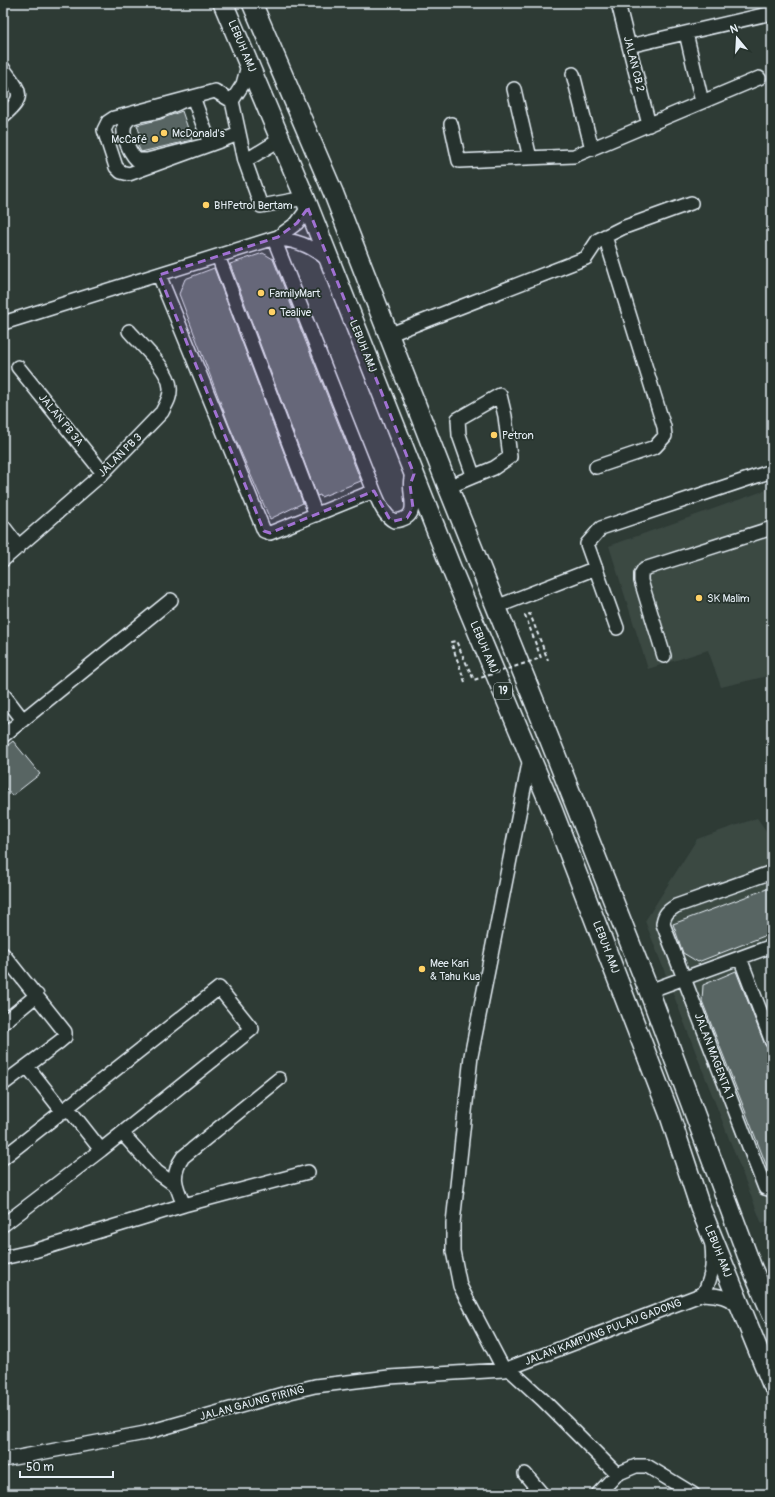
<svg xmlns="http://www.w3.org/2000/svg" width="775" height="1497" font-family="Pangolin,sans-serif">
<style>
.built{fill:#3b4843}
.building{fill:#596563;stroke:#e8f1f8}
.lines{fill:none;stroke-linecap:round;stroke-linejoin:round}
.minor-casing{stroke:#e8f1f8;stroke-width:16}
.highway-casing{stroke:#e8f1f8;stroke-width:22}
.minor{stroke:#26332d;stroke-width:13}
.highway{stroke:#26332d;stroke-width:19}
.path-bridge{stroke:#e8f1f8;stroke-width:2;stroke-dasharray:4 3;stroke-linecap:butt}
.marked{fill:#a171d3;fill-opacity:0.2;stroke:#a171d3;stroke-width:3;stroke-dasharray:8 5;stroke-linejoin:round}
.poi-dot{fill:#ffd166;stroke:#26332d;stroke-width:1.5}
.labels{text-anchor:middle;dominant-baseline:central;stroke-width:3.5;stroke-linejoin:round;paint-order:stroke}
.shield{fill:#26332d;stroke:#aeb8bb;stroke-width:1}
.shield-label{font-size:10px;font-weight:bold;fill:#e8f1f8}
.street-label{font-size:11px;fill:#e8f1f8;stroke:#26332d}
.poi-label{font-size:11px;fill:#e8f1f8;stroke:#26332d;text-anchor:start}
</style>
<rect width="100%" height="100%" fill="#2e3b35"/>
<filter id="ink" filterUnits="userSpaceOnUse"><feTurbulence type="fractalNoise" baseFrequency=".025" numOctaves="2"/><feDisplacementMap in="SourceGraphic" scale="8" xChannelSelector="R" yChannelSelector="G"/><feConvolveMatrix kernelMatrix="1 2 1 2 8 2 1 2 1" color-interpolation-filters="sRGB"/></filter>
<g filter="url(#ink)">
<!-- built -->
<path class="built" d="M 772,488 L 772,675 L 721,687 L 708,650 L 648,669 L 609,546 Z
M 757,818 L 772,839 L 772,954 L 750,963 L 772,1023 L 772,1219 L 762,1224 L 645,921 L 697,839 Z"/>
<!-- building -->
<path class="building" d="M 182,111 L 192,140 L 141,152 L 136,142 L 142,140 L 137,125 L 161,119 Z
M 263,253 L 273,259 L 361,481 L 321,497 L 320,495 L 317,496 L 230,264 Z
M 214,268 L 303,503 L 270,519 L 229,425 L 179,294 L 185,279 Z
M 13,741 L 40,774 L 12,796 L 3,785 L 3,749 Z
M 772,887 L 772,933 L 698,962 L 683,953 L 673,924 Z
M 736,971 L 765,1045 L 769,1049 L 772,1057 L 771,1177 L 702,1001 L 703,985 Z"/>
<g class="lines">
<defs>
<path id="minor" d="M 618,3 L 649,125
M 686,33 L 702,102
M 629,46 L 772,13
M 3,68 C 19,91 28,95 3,116
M 573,74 L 592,149
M 514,89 L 530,158
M 193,97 L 210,144 L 147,160 L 137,160 C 129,152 117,128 129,119 C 137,114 150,114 159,111 C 170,107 182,101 193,97 Z
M 232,101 L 215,91 L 114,118 L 108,122 L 104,130 L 116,167 L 121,172 L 129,174 L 239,134
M 451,124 L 459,161 L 574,156 L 759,78
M 281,139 L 245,161 L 261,206 L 305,198
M 245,161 L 232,101 L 243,84 L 249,62
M 274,239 L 374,491 C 379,502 383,515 394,521 C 424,518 407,496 411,478
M 274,239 C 295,239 312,246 328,260
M 218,256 L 316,515
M 159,275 L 264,531 L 270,533 L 374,491
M 3,323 L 278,237 L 297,223 L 308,208
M 388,335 L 586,258 L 598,240 L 622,228 L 691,203
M 18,367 L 103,473
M 596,467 L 655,447 L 665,436 L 664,427 L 605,236
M 448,487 L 472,477 L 472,472 L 459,435 L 458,419 L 500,395 L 505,416 L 510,457 L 494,468 L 472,477
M 3,526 L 19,547
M 3,560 L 103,473 L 162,412 C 166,404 171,397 170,388 C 170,370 140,344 129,331
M 496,607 L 596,568
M 617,628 L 587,544 L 601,528 L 772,471
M 664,656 L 641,581 L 641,574 L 644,569 L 772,528
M 3,694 L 23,720
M 3,736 L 171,600
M 772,872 L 676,906 C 668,911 664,914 663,924 L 765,1188 L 772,1190
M 3,954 L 65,1032 L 65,1037 L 59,1042 L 3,1084
M 740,958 L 772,1042
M 649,991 L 772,946
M 3,1023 L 37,995
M 27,1066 L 63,1112
M 68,1108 L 101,1150
M 122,1133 L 157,1172 L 175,1185
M 3,1158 L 219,988 L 252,1029 L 101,1150 L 3,1225
M 184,1205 C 176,1187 170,1175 183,1157 L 279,1079
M 3,1258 L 34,1251 L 184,1205 L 308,1172
M 703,1294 C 712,1279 714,1264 712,1246
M 508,1368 L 543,1400 L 617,1474 L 636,1466 L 647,1466 L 693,1494
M 504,1370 L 460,1286 L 453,1251 L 453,1223 L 471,1056 L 530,758
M 3,1460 L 145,1433 L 290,1392 L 315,1386 L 389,1377 L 504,1370 L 703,1294 C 718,1295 729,1296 740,1308
M 525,1474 L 542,1494
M 598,1494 L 617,1474"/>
<path id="highway" d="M 223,3 L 305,198 L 452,570 L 552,809 L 669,1113 L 700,1207 L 772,1384
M 252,3 L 333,192 L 448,487 L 545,728 L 649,991 L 752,1268 L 772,1314"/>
</defs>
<!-- minor casing -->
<use href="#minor" class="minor-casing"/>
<!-- highway casing -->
<use href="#highway" class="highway-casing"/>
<!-- minor -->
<use href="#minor" class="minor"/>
<!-- highway -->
<use href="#highway" class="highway"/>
<!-- path-bridge -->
<path class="path-bridge" d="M 465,682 L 451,642 L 456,641 L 474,680 L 541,658 L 525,615 L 530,614 L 548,660"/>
</g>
</g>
<!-- marked area -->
<path class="marked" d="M 308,208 L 414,474 L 410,485 L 413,508 L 407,518 L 394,521 L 389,518 L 374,491 L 270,533 L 264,531 L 159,275 L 278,237 L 297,223 Z"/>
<!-- markers -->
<g class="poi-dot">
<circle cx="164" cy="133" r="4"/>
<circle cx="155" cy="139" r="4"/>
<circle cx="206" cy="205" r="4"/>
<circle cx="261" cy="293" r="4"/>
<circle cx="272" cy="312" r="4"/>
<circle cx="494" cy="435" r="4"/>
<circle cx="699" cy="598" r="4"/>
<circle cx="422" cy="969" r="4"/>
</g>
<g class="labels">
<!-- shield labels -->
<rect class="shield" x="494" y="683" width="18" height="16" rx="3"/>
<g class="shield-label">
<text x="503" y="691">19</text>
</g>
<!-- street labels -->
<g class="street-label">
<text transform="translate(242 46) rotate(67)">LEBUH AMJ</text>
<text transform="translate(634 64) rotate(76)">JALAN CB 2</text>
<text transform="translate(363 346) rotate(68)">LEBUH AMJ</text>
<text transform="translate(61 420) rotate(51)">JALAN PB 3A</text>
<text transform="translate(120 455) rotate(-45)">JALAN PB 3</text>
<text transform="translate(484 647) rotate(67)">LEBUH AMJ</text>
<text transform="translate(606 947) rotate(69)">LEBUH AMJ</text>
<text transform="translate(714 1056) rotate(69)">JALAN MAGENTA 1</text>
<text transform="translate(718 1251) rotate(68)">LEBUH AMJ</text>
<text transform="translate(603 1332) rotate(-21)">JALAN KAMPUNG PULAU GADONG</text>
<text transform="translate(252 1403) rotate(-15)">JALAN GAUNG PIRING</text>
</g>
<!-- poi labels -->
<g class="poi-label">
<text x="172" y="133">McDonald's</text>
<text x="147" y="139" text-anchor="end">McCafé</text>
<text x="214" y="205">BHPetrol Bertam</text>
<text x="269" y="293">FamilyMart</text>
<text x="280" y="312">Tealive</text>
<text x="502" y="435">Petron</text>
<text x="707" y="598">SK Malim</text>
<text x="430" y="963">Mee Kari<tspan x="430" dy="13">&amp; Tahu Kua</tspan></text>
</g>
</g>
<!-- margin -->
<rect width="775" height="1497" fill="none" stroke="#26332d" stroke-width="16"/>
<rect x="8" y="8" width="759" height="1481" fill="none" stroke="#e8f1f8" stroke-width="1.5" filter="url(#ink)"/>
<!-- north arrow -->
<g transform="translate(737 38) rotate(342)" stroke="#26332d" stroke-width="3" paint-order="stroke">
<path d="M0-3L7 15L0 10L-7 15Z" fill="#e8f1f8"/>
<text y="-6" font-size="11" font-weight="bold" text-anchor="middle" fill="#e8f1f8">N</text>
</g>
<!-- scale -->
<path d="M20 1471v6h93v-6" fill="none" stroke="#e8f1f8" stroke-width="2"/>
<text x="26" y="1471" font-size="12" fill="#e8f1f8" stroke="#26332d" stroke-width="3" paint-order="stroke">50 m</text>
</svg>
